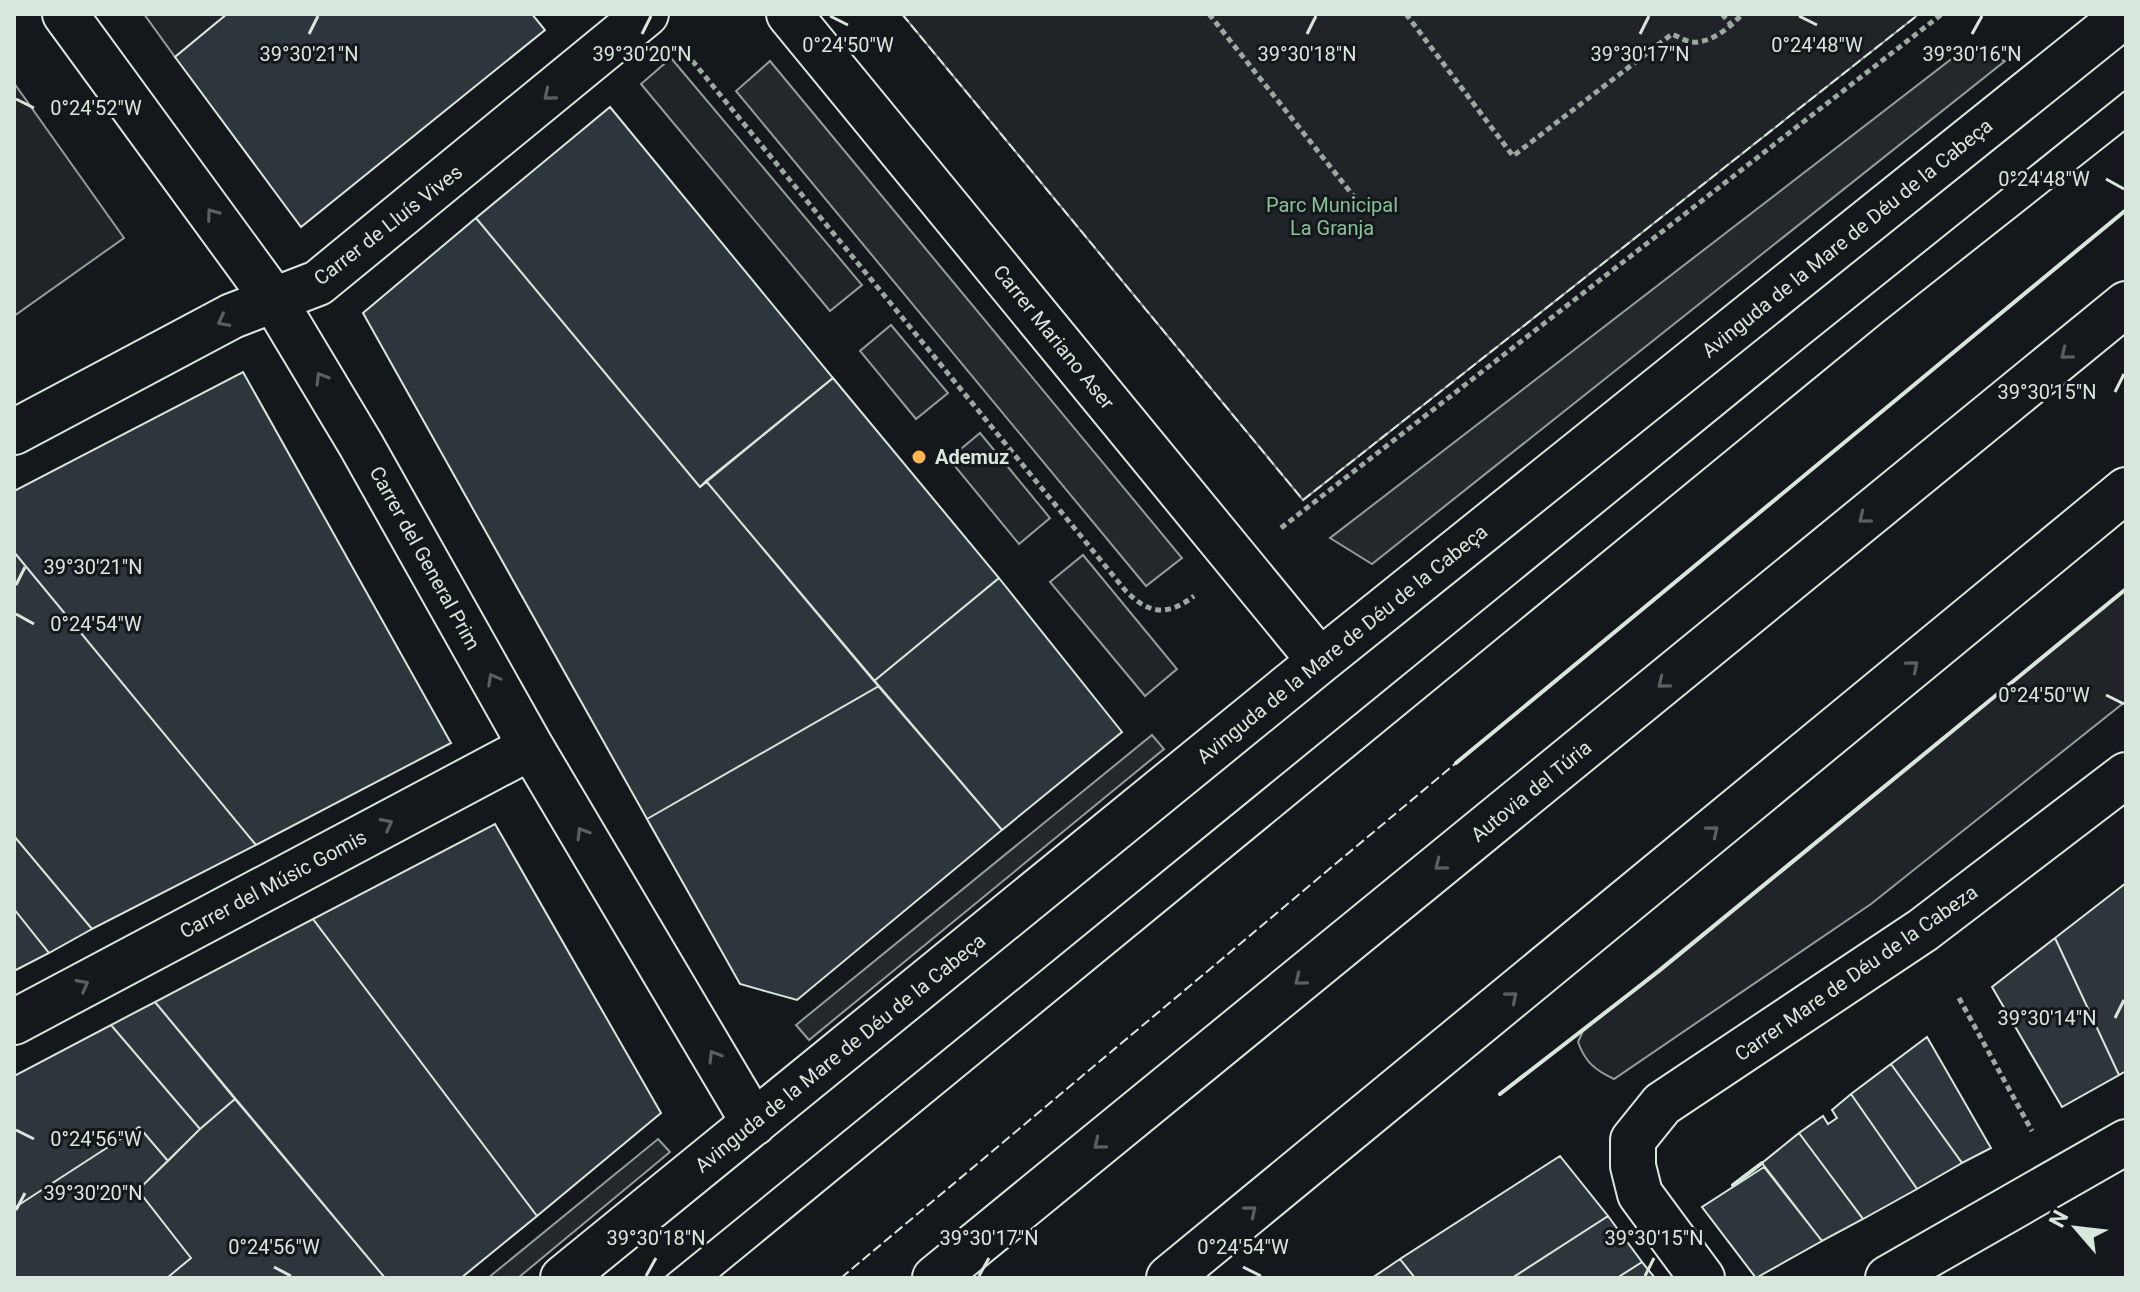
<svg xmlns="http://www.w3.org/2000/svg" width="2140" height="1292" font-family="Roboto,sans-serif">
<style>
.green{fill:#202428;stroke:#939e99;stroke-width:2}
.parking{fill:#24282b;stroke:#939e99;stroke-width:2}
.building{fill:#2c363c;stroke:#d8e6dc;stroke-width:2}
.lines{fill:none;stroke-linecap:round;stroke-linejoin:round}
.minor-casing{stroke:#d8e6dc;stroke-width:48}
.highway-casing{stroke:#d8e6dc;stroke-width:48}
.path{stroke:#9da8a2;stroke-width:5;stroke-dasharray:6 4;stroke-linecap:butt}
.minor{stroke:#14181c;stroke-width:44}
.highway{stroke:#14181c;stroke-width:44}
.tram{stroke:#d8e6dc;stroke-width:2}
.fence{stroke:#d8e6dc;stroke-width:2;stroke-dasharray:10 4;stroke-linecap:butt}
.wall{stroke:#d8e6dc;stroke-width:4}
.oneway{stroke:#59605f}
.ticks{fill:none;stroke:#d8e6dc;stroke-width:3}
.poi-dot{fill:#ffb74d;stroke:#14181c;stroke-width:3}
.labels{text-anchor:middle;dominant-baseline:central;stroke-width:6;stroke-linejoin:round;paint-order:stroke}
.park-label{font-size:20px;fill:#8ac095;stroke:#14181c}
.street-label{font-size:20px;fill:#d8e6dc;stroke:#14181c}
.poi-label{font-size:20px;font-weight:bold;fill:#d8e6dc;stroke:#14181c;text-anchor:start}
.ticks-label{font-size:20px;text-anchor:middle;fill:#d8e6dc;stroke:#14181c;stroke-width:6;stroke-linejoin:round;paint-order:stroke}
</style>
<rect width="100%" height="100%" fill="#14181c"/>
<!-- green -->
<path class="green" d="M 144,14 L 227,14 L 175,57 Z
M 902,14 L 1919,14 L 1303,500 Z
M 671,58 L 862,285 L 830,311 L 641,84 Z
M 14,83 L 124,238 L 14,316 Z
M 891,325 L 948,393 L 916,419 L 860,351 Z
M 980,433 L 1050,518 L 1019,544 L 949,459 Z
M 1083,555 L 1177,669 L 1145,696 L 1050,582 Z
M 2126,589 L 2126,701 L 1871,904 L 1614,1079 C 1595,1070 1585,1062 1578,1042 L 1583,1031 Z"/>
<!-- parking -->
<path class="parking" d="M 1967,47 L 2005,61 L 1372,564 L 1330,538 Z
M 770,61 L 1182,558 L 1146,586 L 736,91 Z
M 1152,735 L 1164,749 L 809,1040 L 796,1025 Z
M 658,1139 L 670,1152 L 518,1278 L 488,1278 Z"/>
<!-- building -->
<path class="building" d="M 227,14 L 532,14 L 545,30 L 301,227 L 175,57 Z
M 610,107 L 833,378 L 700,487 L 476,218 Z
M 476,218 L 700,487 L 706,481 L 879,686 L 647,819 L 363,313 Z
M 243,372 L 451,743 L 256,845 L 14,552 L 14,491 Z
M 833,378 L 999,578 L 874,681 L 706,481 Z
M 14,552 L 256,845 L 92,929 L 14,836 Z
M 999,578 L 1122,732 L 1002,830 L 874,681 Z
M 879,686 L 1002,830 L 797,1000 L 740,984 L 647,819 Z
M 495,824 L 661,1113 L 537,1216 L 313,919 Z
M 14,836 L 92,929 L 49,953 L 14,909 Z
M 2126,883 L 2126,1071 L 2119,1075 L 2055,938 Z
M 14,909 L 49,953 L 14,971 Z
M 313,919 L 537,1216 L 461,1278 L 385,1278 L 155,1002 Z
M 2055,938 L 2119,1075 L 2062,1107 L 1992,987 Z
M 155,1002 L 235,1099 L 200,1129 L 111,1025 Z
M 111,1025 L 200,1129 L 168,1161 L 139,1127 L 14,1208 L 14,1076 Z
M 1927,1037 L 1991,1148 L 1962,1163 L 1891,1064 Z
M 1891,1064 L 1962,1163 L 1917,1189 L 1851,1094 Z
M 1851,1094 L 1917,1189 L 1863,1219 L 1799,1133 L 1823,1116 L 1828,1124 L 1837,1118 L 1832,1110 Z
M 235,1099 L 385,1278 L 167,1278 L 191,1258 L 138,1190 L 200,1129 Z
M 139,1127 L 168,1161 L 138,1190 L 191,1258 L 167,1278 L 15,1278 L 14,1208 Z
M 1799,1133 L 1863,1219 L 1822,1241 L 1762,1163 Z
M 1560,1156 L 1608,1216 L 1512,1278 L 1415,1278 L 1400,1259 Z
M 1764,1167 L 1822,1241 L 1756,1278 L 1702,1207 Z
M 1608,1216 L 1642,1262 L 1617,1278 L 1512,1278 Z
M 1400,1259 L 1415,1278 L 1372,1278 Z
M 1642,1262 L 1655,1278 L 1617,1278 Z"/>
<g class="lines">
<defs>
<path id="minor" d="M 65,14 L 274,300 L 361,445 L 531,747 L 754,1123
M 789,14 L 1320,661
M 14,432 L 232,316 L 318,283 L 646,14
M 14,1022 L 531,747
M 563,1278 L 1320,661 L 2126,14
M 1702,1278 L 1640,1194 L 1633,1166 L 1633,1140 L 1662,1104 L 1923,930 L 2126,775
M 1888,1278 L 2126,1142"/>
<path id="highway" d="M 935,1278 L 2126,304
M 1169,1278 L 2126,490"/>
</defs>
<!-- minor casing -->
<use href="#minor" class="minor-casing"/>
<!-- highway casing -->
<use href="#highway" class="highway-casing"/>
<!-- path -->
<path class="path" d="M 1209,14 L 1363,208
M 1406,14 L 1513,156 L 1672,34 C 1677,36 1685,41 1691,42 C 1710,44 1731,27 1742,14
M 1722,14 L 1732,26
M 686,53 L 1125,590 C 1148,614 1167,617 1194,596
M 1281,528 L 1942,14
M 1959,998 L 2032,1131"/>
<!-- minor -->
<use href="#minor" class="minor"/>
<!-- highway -->
<use href="#highway" class="highway"/>
<!-- tram -->
<path class="tram" d="M 664,1278 L 1808,345 L 2126,90
M 718,1278 L 1883,322 L 2126,130"/>
<!-- fence -->
<path class="fence" d="M 902,14 L 1303,500 L 1919,14
M 841,1278 L 1456,763"/>
<!-- wall -->
<path class="wall" d="M 1456,763 L 2126,210
M 1500,1094 L 1659,971 L 2126,589
M 1733,1185 L 1762,1163"/>
</g>
<!-- one-way arrows -->
<defs><path id="oneway-chevron" d="M-2-3.5L2.5 0L-2 3.5" fill="none" stroke-width="1.6" stroke-linecap="round" stroke-linejoin="round" transform="scale(2)"/></defs>
<g class="oneway">
<use href="#oneway-chevron" transform="translate(549 95) rotate(140)"/>
<use href="#oneway-chevron" transform="translate(212 214) rotate(-126)"/>
<use href="#oneway-chevron" transform="translate(223 321) rotate(153)"/>
<use href="#oneway-chevron" transform="translate(2066 354) rotate(141)"/>
<use href="#oneway-chevron" transform="translate(321 378) rotate(-121)"/>
<use href="#oneway-chevron" transform="translate(1864 518) rotate(141)"/>
<use href="#oneway-chevron" transform="translate(1913 666) rotate(-40)"/>
<use href="#oneway-chevron" transform="translate(493 679) rotate(-119)"/>
<use href="#oneway-chevron" transform="translate(1663 683) rotate(141)"/>
<use href="#oneway-chevron" transform="translate(387 824) rotate(-28)"/>
<use href="#oneway-chevron" transform="translate(1713 831) rotate(-40)"/>
<use href="#oneway-chevron" transform="translate(582 833) rotate(-121)"/>
<use href="#oneway-chevron" transform="translate(1440 865) rotate(141)"/>
<use href="#oneway-chevron" transform="translate(1300 980) rotate(141)"/>
<use href="#oneway-chevron" transform="translate(83 985) rotate(-28)"/>
<use href="#oneway-chevron" transform="translate(1512 997) rotate(-40)"/>
<use href="#oneway-chevron" transform="translate(714 1056) rotate(-121)"/>
<use href="#oneway-chevron" transform="translate(1099 1144) rotate(141)"/>
<use href="#oneway-chevron" transform="translate(1251 1211) rotate(-39)"/>
</g>
<!-- ticks -->
<path class="ticks" d="M 830,16 L 848,25M 1799,16 L 1817,25M 309,34 L 318,16M 642,34 L 651,16M 1307,34 L 1316,16M 1640,34 L 1649,16M 1972,34 L 1982,16M 16,99 L 34,108M 2106,179 L 2124,189M 2115,392 L 2124,374M 16,585 L 25,567M 16,614 L 34,624M 2106,695 L 2124,704M 2115,1018 L 2124,1000M 16,1130 L 34,1139M 16,1210 L 25,1193M 274,1267 L 291,1276M 1243,1267 L 1261,1276M 646,1276 L 656,1258M 979,1276 L 989,1258M 1645,1276 L 1654,1258"/>
<!-- markers -->
<circle class="poi-dot" cx="919" cy="457" r="8"/>
<g class="labels">
<!-- park labels -->
<g class="park-label">
<text x="1332" y="205">Parc Municipal<tspan x="1332" dy="23">La Granja</tspan></text>
</g>
<!-- street labels -->
<g class="street-label">
<text transform="translate(388 225) rotate(-38)">Carrer de Lluís Vives</text>
<text transform="translate(1847 238) rotate(-39)">Avinguda de la Mare de Déu de la Cabeça</text>
<text transform="translate(1054 337) rotate(51)">Carrer Mariano Aser</text>
<text transform="translate(425 558) rotate(61)">Carrer del General Prim</text>
<text transform="translate(1342 644) rotate(-39)">Avinguda de la Mare de Déu de la Cabeça</text>
<text transform="translate(1531 791) rotate(-39)">Autovia del Túria</text>
<text transform="translate(273 884) rotate(-28)">Carrer del Músic Gomis</text>
<text transform="translate(1856 973) rotate(-35)">Carrer Mare de Déu de la Cabeza</text>
<text transform="translate(840 1053) rotate(-39)">Avinguda de la Mare de Déu de la Cabeça</text>
</g>
<!-- poi labels -->
<g class="poi-label">
<text x="935" y="457">Ademuz</text>
</g>
</g>
<g class="ticks-label">
<text x="848" y="52">0°24'50"W</text>
<text x="1817" y="52">0°24'48"W</text>
<text x="1972" y="61">39°30'16"N</text>
<text x="309" y="61">39°30'21"N</text>
<text x="642" y="61">39°30'20"N</text>
<text x="1307" y="61">39°30'18"N</text>
<text x="1640" y="61">39°30'17"N</text>
<text x="96" y="115">0°24'52"W</text>
<text x="2044" y="186">0°24'48"W</text>
<text x="2047" y="399">39°30'15"N</text>
<text x="93" y="574">39°30'21"N</text>
<text x="96" y="631">0°24'54"W</text>
<text x="2044" y="702">0°24'50"W</text>
<text x="2047" y="1025">39°30'14"N</text>
<text x="96" y="1146">0°24'56"W</text>
<text x="93" y="1200">39°30'20"N</text>
<text x="656" y="1245">39°30'18"N</text>
<text x="989" y="1245">39°30'17"N</text>
<text x="1654" y="1245">39°30'15"N</text>
<text x="274" y="1254">0°24'56"W</text>
<text x="1243" y="1254">0°24'54"W</text>
</g>
<!-- border -->
<rect width="2140" height="1292" fill="none" stroke="#d8e6dc" stroke-width="32"/>
<!-- north arrow -->
<g transform="translate(2076 1228) rotate(298)" stroke="#14181c" stroke-width="6" paint-order="stroke">
<path d="M0-6L14 30L0 20L-14 30Z" fill="#d8e6dc"/>
<text y="-12" font-size="22" font-weight="bold" text-anchor="middle" fill="#d8e6dc">N</text>
</g>
</svg>
